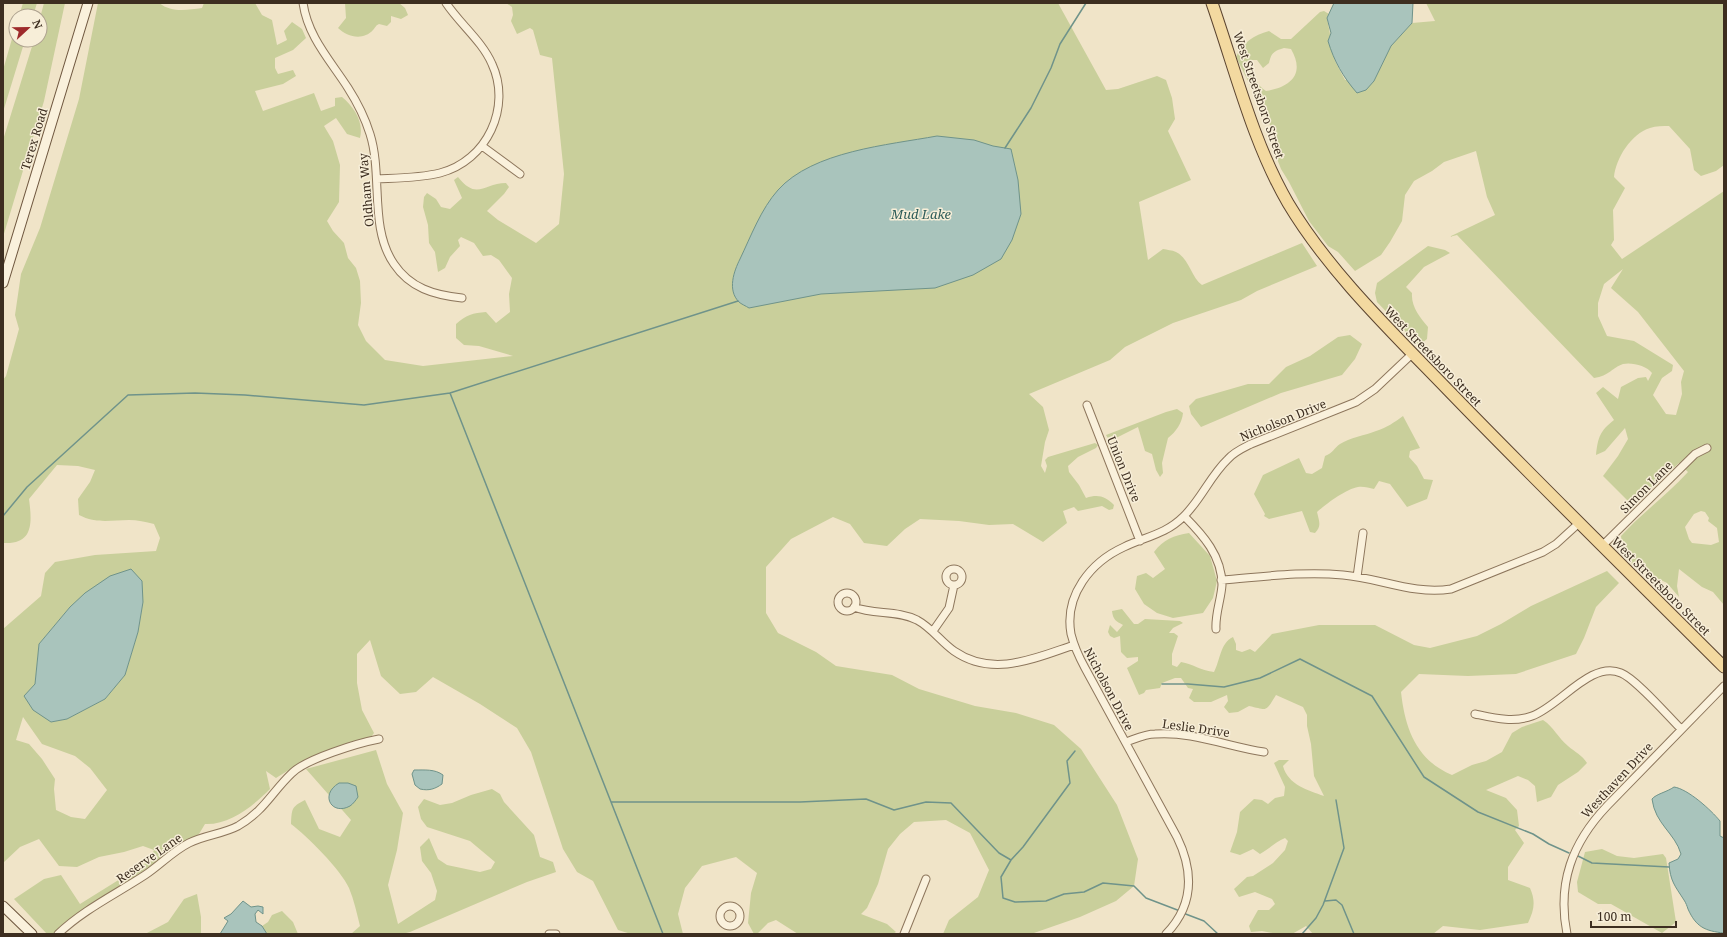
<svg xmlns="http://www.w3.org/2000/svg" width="1727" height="937" font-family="'Noto Serif',serif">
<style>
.green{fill:#c9cf9b;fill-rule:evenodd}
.water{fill:#a9c4bc;stroke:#6f938a}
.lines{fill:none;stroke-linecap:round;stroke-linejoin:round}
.stream{stroke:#6f938a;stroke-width:1.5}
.street-casing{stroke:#8d765c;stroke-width:9}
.secondary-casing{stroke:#6f573f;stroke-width:11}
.primary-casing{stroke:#5b4430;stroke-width:13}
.street{stroke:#faf1dc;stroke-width:7}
.secondary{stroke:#faf1dc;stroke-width:9}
.primary{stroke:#f3d9a0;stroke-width:11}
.labels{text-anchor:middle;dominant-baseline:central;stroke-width:3;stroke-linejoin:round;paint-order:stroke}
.street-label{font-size:12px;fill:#3d2e20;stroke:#f7eed8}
.water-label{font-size:13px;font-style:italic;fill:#2f5d5a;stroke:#f7eed8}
</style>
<rect width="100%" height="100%" fill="#f0e4c8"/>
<!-- green -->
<path class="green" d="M 23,3 L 37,3 L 33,16 L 19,16 Z
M 44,3 L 65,3 L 44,101 L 3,237 L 3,140 L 34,40 L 40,40 L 40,18 Z
M 98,3 L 159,3 C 172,13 187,10 202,8 L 204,3 L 255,3 L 262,15 L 272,20 L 277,45 L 287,40 L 284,31 L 292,22 L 302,29 L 306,38 L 293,50 L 275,58 L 275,68 L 278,74 L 293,70 L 296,76 L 283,84 L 255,91 L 263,111 L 314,93 L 321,111 L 335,106 L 335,98 L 342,97 C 354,107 364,122 360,138 L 347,134 L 336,118 L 324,126 L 333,141 L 340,165 L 339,202 L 327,221 L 333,231 L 344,243 L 348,258 L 356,268 L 360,281 L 361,303 L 358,325 L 366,341 L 385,360 L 423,366 L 513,356 L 479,346 L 464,345 L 456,338 L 456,324 C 466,315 473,313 486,312 L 496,323 L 510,312 L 509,294 L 512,278 L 499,260 L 491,255 L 483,256 L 474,243 L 461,237 L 458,240 L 460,246 L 450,257 L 445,268 L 438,272 L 435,252 L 429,243 L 428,225 L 423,207 L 424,197 L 427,193 L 436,199 L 441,207 L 450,209 L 462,198 L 454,180 L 458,177 C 477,201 484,183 506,183 L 509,187 L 504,194 L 487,211 L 498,220 L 536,243 L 559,224 L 564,174 L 552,58 L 540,55 L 533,30 L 530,28 L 517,34 L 511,21 L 513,15 L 512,7 L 506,3 L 1058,3 L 1106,90 L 1118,89 L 1157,76 L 1166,80 L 1172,98 L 1175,119 L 1168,131 L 1191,180 L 1139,202 L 1148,260 L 1163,249 C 1167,250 1172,250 1176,252 C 1189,258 1191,277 1202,285 L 1302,243 L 1317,266 L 1257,291 L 1241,300 L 1173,323 L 1125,347 L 1110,360 L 1029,394 L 1043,407 L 1049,430 L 1045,442 L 1041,466 L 1045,473 L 1047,466 L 1045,460 L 1048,457 L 1095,443 L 1098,445 L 1096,448 L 1078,457 L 1068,466 L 1069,472 L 1079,485 L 1086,498 C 1098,494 1105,496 1114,505 L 1113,509 L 1109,510 L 1102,506 L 1078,511 L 1074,507 L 1063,511 L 1067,523 L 1043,542 L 1013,524 L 989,525 L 959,521 L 920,519 L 905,529 L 887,546 L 864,543 L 850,524 L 833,517 L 791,539 L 766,567 L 766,613 L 778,633 L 816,652 L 836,666 L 892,675 L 919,689 L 975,706 L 1016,713 L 1054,725 L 1081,749 L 1117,805 L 1138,859 L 1134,886 L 1116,901 L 1080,917 L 1031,934 L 943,934 L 949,920 L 978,897 L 989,870 L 970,833 L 946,820 L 914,822 L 900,834 L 888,849 L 878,884 L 867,908 L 861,914 L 887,924 L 896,932 L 893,934 L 798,934 L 776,920 L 768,923 L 757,934 L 754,934 L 748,923 L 751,893 L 757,873 L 736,857 L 702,866 L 685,888 L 678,914 L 683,934 L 631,934 L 618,930 L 593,881 L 577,872 L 563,849 L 531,752 L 517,728 L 480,704 L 433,677 L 416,692 L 400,694 L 381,676 L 370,640 L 357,654 L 357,683 L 362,710 L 374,733 L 368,741 L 328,752 L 300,763 L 276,778 L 266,771 L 270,789 C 253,806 230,825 205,824 L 199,834 L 159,860 L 53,934 L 47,934 L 14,899 L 44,879 L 61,875 L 80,904 L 149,861 L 154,850 L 143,846 L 124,852 L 99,857 L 77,867 L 59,866 L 39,839 L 20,847 L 3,863 L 3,629 L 41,596 L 45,573 L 55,562 L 95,555 L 156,551 L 160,538 L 154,524 C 146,522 137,520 129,520 C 111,520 96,524 79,515 L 78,499 L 90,482 L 95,470 L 78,466 L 57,465 L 29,499 C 32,522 34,545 3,543 L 3,380 L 6,376 L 19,329 L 15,315 L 21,274 L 40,228 L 79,99 ZM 143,602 L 138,632 L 125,675 L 105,699 L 67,719 L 51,722 L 25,696 L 35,684 L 39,644 L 70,607 ZM 23,717 L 42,744 L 75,756 L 90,768 L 107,790 L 85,819 L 71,817 L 56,810 L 54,789 L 55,779 L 42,759 L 29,744 L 16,740 Z
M 345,3 L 399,3 L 405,8 L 408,15 L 401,19 L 391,16 L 391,22 L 387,26 L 379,24 C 375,26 376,27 373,30 C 363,41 347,37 338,28 L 346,18 Z
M 1426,3 L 1724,3 L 1724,165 L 1716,171 L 1701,176 L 1694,170 L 1690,149 L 1669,126 C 1663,126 1656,126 1650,128 C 1631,134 1616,158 1614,177 L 1625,188 L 1613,210 L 1614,240 L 1611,245 L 1622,259 L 1724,191 L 1724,605 L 1713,592 L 1702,587 L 1679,569 L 1677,586 L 1679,597 L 1667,583 L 1633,566 L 1622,543 L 1621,536 C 1642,513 1667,495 1688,472 L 1679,463 L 1632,505 L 1603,476 L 1618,456 L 1628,439 L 1625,428 L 1605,451 L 1596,455 C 1598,437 1600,431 1614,420 L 1596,393 L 1603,387 L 1618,399 L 1621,387 L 1638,378 L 1646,377 L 1648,381 L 1652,373 C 1647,366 1632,362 1623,364 C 1613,367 1609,376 1594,378 L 1457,235 L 1449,237 L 1495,215 L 1487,197 L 1476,151 L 1444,162 L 1432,171 L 1414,181 L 1405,195 L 1402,221 L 1390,242 L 1381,255 L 1355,271 L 1338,252 L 1328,246 L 1309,221 L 1289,182 L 1281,169 L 1274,151 L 1277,148 L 1270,125 L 1236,57 C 1242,43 1254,35 1269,31 L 1281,39 L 1291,39 L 1320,12 L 1324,11 L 1329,14 L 1327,18 L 1335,61 L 1345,80 L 1374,81 L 1391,46 L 1412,23 L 1435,21 ZM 1284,48 L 1291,49 C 1305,73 1292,87 1266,91 C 1256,85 1253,74 1250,63 L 1251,60 L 1257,60 L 1263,68 L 1269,63 C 1271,53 1274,51 1284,48 ZM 1623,269 L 1611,288 L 1638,312 L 1684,371 L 1681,382 L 1682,394 L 1676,415 L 1666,414 L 1653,395 L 1662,378 L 1672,371 L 1673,365 L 1634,341 L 1607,336 L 1598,316 L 1598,303 L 1604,284 ZM 1701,511 L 1705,512 L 1709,518 L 1708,521 L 1717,528 L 1719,542 L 1711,545 L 1692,543 L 1689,539 L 1685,527 L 1694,514 Z
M 16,25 L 16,40 L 25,40 L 3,112 L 3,70 Z
M 1428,246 L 1445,250 L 1450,253 L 1424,267 L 1406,287 L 1412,293 C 1411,307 1420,317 1428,327 L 1427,339 L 1421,344 L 1417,344 L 1377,302 L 1375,293 L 1377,283 Z
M 1350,335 L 1362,344 L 1355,359 L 1342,375 L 1281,393 L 1201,427 L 1191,414 L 1189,406 L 1196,399 L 1248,384 L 1269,384 L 1286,367 L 1310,356 L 1338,337 Z
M 1177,409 L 1183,413 C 1182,423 1176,432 1168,438 L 1162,463 L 1163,473 L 1160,477 L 1156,470 L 1152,454 L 1145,451 L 1138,427 L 1112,440 L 1109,440 L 1106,435 L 1166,412 Z
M 1403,416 L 1420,448 L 1410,451 L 1409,457 L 1417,466 L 1424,479 L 1433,480 L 1427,499 L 1407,507 L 1390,484 L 1379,481 L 1374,489 C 1369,488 1363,486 1358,487 C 1346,489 1326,504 1317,512 C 1319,521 1322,526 1315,533 L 1310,532 L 1302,511 L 1269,519 L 1264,516 L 1265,514 L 1254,494 L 1263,475 L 1299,458 L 1306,473 L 1312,474 L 1322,468 L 1325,456 C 1333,453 1334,448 1340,444 C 1349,438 1366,435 1376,431 C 1386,428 1395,422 1403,416 Z
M 1189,533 L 1210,556 L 1217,581 L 1213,598 L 1203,613 L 1173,618 L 1157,613 L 1144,604 L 1135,589 L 1137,576 L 1146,573 L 1153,578 L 1165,569 L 1154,552 C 1163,540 1174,535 1189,533 Z
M 1607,571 L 1619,583 L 1596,607 L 1584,638 L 1576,654 L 1516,674 L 1468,676 L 1419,674 L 1401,692 C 1405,728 1416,760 1452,775 L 1472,765 L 1486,761 L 1502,752 L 1512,733 L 1522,727 L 1543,720 C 1554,727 1558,738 1568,746 C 1575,752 1582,755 1587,763 L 1578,772 L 1558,785 L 1551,797 L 1537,802 L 1535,786 L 1528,780 L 1518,776 L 1486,790 L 1506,798 L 1517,810 L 1519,826 L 1515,830 L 1524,843 L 1508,867 L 1508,880 L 1530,888 C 1536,902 1534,910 1528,923 L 1480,930 L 1443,926 L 1433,934 L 1313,934 L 1306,926 L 1292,934 L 1278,934 L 1262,931 L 1251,932 L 1249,926 L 1258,910 L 1269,910 L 1275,904 L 1272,899 L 1255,892 L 1239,897 L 1234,889 L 1247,877 L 1253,876 L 1273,863 L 1285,850 L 1288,841 L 1285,838 C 1275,842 1269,849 1260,854 L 1253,849 L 1240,855 L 1230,852 L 1237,832 L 1240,812 L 1254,799 L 1262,800 L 1268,804 L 1275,798 L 1284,796 L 1285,787 L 1274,763 L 1279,760 L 1289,760 L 1283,766 C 1288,785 1308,790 1324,796 L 1314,776 L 1311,744 L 1307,726 L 1307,715 L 1303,707 L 1276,695 C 1265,713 1268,710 1249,706 L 1238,712 L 1229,713 L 1224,707 L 1228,701 L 1227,695 L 1211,702 L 1194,702 L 1189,698 L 1193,689 L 1188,688 L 1181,678 L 1175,678 L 1162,683 L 1160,688 L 1146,690 L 1144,693 L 1139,695 L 1127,668 L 1138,661 L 1138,657 L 1127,658 L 1121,652 L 1120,636 L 1114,638 L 1110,636 L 1108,632 L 1110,625 L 1117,632 L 1123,625 C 1116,621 1113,620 1112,611 L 1122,609 L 1134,624 L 1138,624 L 1145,619 L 1180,621 L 1183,623 L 1173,628 L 1169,633 L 1174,633 L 1178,636 L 1172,654 L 1172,665 L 1177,667 L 1181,662 C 1193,664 1202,671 1214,672 C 1220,661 1220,643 1233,637 L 1236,644 L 1236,650 L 1242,652 L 1250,649 L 1255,652 L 1272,634 L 1319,625 L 1375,625 L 1414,645 L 1430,648 L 1477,636 L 1501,624 L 1531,606 Z
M 376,750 L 387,784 L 403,813 L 397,850 L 388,885 L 398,924 L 435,900 L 437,891 L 431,873 L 422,861 L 420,847 L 429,838 L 438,859 L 447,865 L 480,872 L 491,869 L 495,862 L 470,841 L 427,827 L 421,819 L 418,807 L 424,799 L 440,805 L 452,803 L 471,795 L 492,789 L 500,794 L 504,802 L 534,835 L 540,857 L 553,862 L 556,872 L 527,882 L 410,932 L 402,934 L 351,934 L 360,926 C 357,914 354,900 349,888 C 341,870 307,836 291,824 C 292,809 291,807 305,800 L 319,829 L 340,837 L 351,820 L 306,769 Z
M 1602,849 L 1617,856 L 1634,858 L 1663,854 L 1666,858 L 1676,922 L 1662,933 L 1611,904 L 1598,904 L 1578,892 L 1577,882 L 1585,852 Z
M 197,894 L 201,917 L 201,934 L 145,934 L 168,922 L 184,899 Z
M 282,911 L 293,922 L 298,934 L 267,934 L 262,926 L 268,922 L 272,915 Z"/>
<!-- water -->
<path class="water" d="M 1334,3 L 1413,3 L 1412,23 L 1391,46 L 1374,81 L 1366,90 L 1357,93 C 1343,77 1334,61 1328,41 L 1331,33 L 1327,18 Z
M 937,136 L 974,140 L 993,146 L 1011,149 L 1018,180 L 1021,214 L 1012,240 L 1001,259 L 973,275 L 935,288 L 821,294 L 749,308 C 746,306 741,304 739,302 C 727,290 734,271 740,259 C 751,236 761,209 778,190 C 813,151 888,145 937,136 Z
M 131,569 L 142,581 L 143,602 L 138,632 L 125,675 L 105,699 L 67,719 L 51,722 L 33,710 L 24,696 L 35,684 L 39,644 L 70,607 L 85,593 L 110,576 Z
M 414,770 C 425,770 435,769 443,775 L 442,784 C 435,789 429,791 420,789 L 415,785 L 412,774 Z
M 339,783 L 348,783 L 356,786 L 358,797 C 356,800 353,804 350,806 C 332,816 319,795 339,783 Z
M 1674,787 C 1688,789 1711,810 1720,821 L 1720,836 L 1724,838 L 1724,933 C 1705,931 1696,927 1688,909 C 1687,906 1686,903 1684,900 C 1675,886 1670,881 1669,863 L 1678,859 L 1681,854 C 1675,833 1655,824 1652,799 C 1656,794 1667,792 1674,787 Z
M 243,901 L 251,907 L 258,906 L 263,907 L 263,914 L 258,910 L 255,914 L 256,922 L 262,926 L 267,934 L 220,934 L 228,921 L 224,918 L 231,914 Z"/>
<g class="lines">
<!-- stream -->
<path class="stream" d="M 1005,148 L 1031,108 L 1051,68 L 1060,44 L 1086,3
M 450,393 L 663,934
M 3,516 L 27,487 L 128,395 L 195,393 L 245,395 L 364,405 L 450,393 L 738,301
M 1162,684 L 1188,684 L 1224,687 L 1260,678 L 1300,659 L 1372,696 L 1424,777 L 1478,812 L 1533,834 L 1549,844 L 1569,853
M 611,802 L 800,802 L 866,799 L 894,810 L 926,802 L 951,803 L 999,853 L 1011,860 L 1001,877 L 1003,898 L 1015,902 L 1046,901 L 1064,894 L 1084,892 L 1103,883 L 1134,886 L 1146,898 L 1180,911
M 1578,856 L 1592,863 L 1669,867
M 1011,860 L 1023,847 L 1070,783 L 1067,761 L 1075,751
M 1325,901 L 1336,900 L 1342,905 L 1354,934
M 1183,913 L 1204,921 L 1218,934
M 1302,934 L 1316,918 L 1323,905 L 1344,848 L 1336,800"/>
<defs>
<path id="street" d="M 303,3 C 308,37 330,60 348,88 C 357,102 365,118 370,134 C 383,175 369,228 394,264 C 410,288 434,295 462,298
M 482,146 L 520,174
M 377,179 C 398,178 420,178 440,173 C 487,161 512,107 492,64 C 482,41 460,24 446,3
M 1087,405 L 1140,541
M 1184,516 C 1203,535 1222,556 1222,585 C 1221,600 1215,614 1216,629
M 1602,546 L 1695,454 L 1707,448
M946 577a8 8 0 1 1 16 0a8 8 0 1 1-16 0Z
M 1357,577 L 1363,533
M 1221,580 C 1261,577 1303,571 1343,575 C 1380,578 1413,595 1451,589 L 1543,552 L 1556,544 L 1579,523
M838 602a9 9 0 1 1 18 0a9 9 0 1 1-18 0Z
M 854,607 C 874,615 897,610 917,620 C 932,628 941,642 954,651 C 993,678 1035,658 1074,645
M 933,631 L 949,608 L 954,585
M 1475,714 C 1494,718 1513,723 1532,716 C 1560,706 1591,660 1621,673 C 1636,679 1668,716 1681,729
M 1126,742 C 1135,739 1145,734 1155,734 C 1192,731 1229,747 1264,752
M720 916a10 10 0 1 1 20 0a10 10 0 1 1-20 0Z
M 58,934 C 83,910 116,894 145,875 C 160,865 173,851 189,843 C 205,835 223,834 238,826 C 265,810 271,793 292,773 C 306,759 358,743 379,739
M 549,934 L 556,934
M 904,934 L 926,879
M 1166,934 C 1194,905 1194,872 1177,837 L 1085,668 C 1079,657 1074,646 1071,634 C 1064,595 1091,562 1124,547 C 1145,537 1166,534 1183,517 C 1201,500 1210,476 1228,459 C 1234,452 1243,448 1251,444 L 1356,402 L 1375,389 L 1412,354
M 1567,934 C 1557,883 1572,843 1607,806 L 1724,686"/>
<path id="secondary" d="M 3,283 L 88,3
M 3,906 L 32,934"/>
<path id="primary" d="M 1212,3 C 1235,69 1253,143 1288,203 C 1329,272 1393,333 1449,391 C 1539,484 1632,575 1724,667"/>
</defs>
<!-- street casing -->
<use href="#street" class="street-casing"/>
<!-- secondary casing -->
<use href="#secondary" class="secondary-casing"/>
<!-- primary casing -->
<use href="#primary" class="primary-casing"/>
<!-- street -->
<use href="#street" class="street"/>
<!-- secondary -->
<use href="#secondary" class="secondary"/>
<!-- primary -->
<use href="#primary" class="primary"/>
</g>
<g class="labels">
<!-- street labels -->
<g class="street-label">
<text transform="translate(1259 95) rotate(71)">West Streetsboro Street</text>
<text transform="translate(34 139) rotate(-73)">Terex Road</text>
<text transform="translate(366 190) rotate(-95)">Oldham Way</text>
<text transform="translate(1433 356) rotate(46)">West Streetsboro Street</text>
<text transform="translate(1283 420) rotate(-22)">Nicholson Drive</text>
<text transform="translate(1124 469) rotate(68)">Union Drive</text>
<text transform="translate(1646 487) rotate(-45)">Simon Lane</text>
<text transform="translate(1661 586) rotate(45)">West Streetsboro Street</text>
<text transform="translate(1109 689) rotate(62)">Nicholson Drive</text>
<text transform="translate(1196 728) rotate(8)">Leslie Drive</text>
<text transform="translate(1617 780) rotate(-47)">Westhaven Drive</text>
<text transform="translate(149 858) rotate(-35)">Reserve Lane</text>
</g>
<!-- water labels -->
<g class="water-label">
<text x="921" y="214">Mud Lake</text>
</g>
</g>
<!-- border -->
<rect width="1727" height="937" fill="none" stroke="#3d2e20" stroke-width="8"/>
<!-- north arrow -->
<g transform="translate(28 28) rotate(68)"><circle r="19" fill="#f7eed8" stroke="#ada18e"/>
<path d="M0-3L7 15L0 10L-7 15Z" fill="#9e2a2b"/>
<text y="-6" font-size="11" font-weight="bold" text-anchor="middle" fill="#3d2e20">N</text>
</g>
<!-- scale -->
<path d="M1591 921v6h85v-6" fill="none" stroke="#3d2e20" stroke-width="2"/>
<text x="1597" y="921" font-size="12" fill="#3d2e20" stroke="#f7eed8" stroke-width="3" paint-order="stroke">100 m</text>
</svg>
